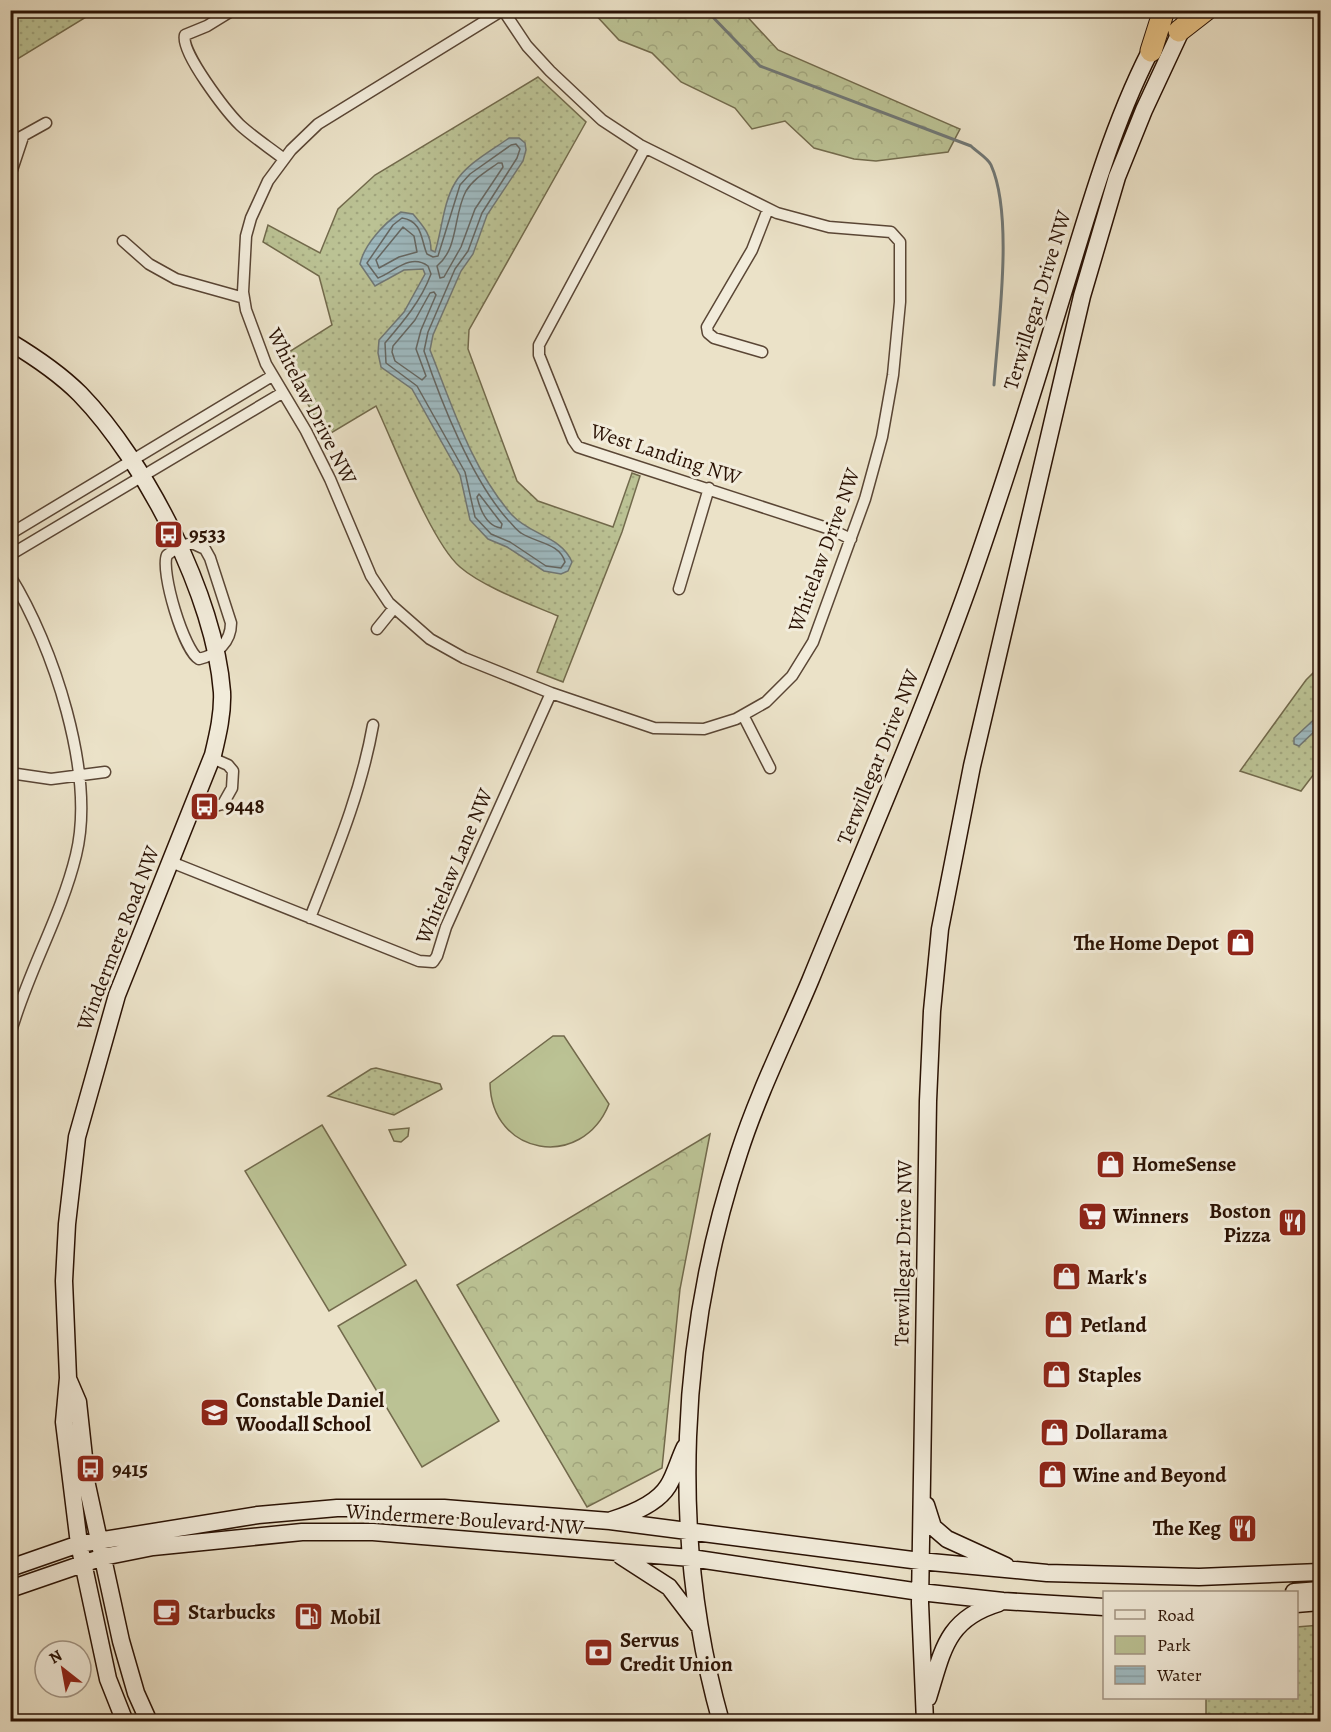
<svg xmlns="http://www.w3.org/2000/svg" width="1331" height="1732" font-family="Alegreya,serif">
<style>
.green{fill:url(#green-dots);stroke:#726a4c;stroke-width:1.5}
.forest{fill:url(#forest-crowns);stroke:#726a4c;stroke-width:1.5}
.pitch{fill:#bbc294;stroke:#726a4c;stroke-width:1.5}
.water{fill:url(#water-rules);stroke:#707775;stroke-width:1.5}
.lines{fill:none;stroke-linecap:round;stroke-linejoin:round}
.shore{stroke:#646662;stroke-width:1.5}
.stream{stroke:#707775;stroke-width:3}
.street-casing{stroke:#5a4635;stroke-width:13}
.secondary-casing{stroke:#2a1204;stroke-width:19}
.highway-casing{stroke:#2a1204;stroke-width:23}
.street{stroke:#f2ecdb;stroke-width:10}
.secondary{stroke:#f2ecdb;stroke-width:16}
.highway{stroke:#e6c184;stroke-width:21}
.labels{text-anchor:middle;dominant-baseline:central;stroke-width:6;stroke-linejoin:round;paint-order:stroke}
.street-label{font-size:21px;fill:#2a1204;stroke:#f2ecdb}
.poi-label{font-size:21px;font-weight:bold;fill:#2a1204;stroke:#f2ecdb;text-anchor:start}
</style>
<defs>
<pattern id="green-dots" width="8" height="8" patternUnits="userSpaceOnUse" patternTransform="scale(1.5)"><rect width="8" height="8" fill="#bbc294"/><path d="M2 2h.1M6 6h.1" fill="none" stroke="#a1a67e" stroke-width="1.8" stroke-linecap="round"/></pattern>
<pattern id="forest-crowns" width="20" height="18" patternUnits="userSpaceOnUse" patternTransform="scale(1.5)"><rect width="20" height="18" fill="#bbc294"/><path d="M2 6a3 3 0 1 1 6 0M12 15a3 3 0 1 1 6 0" fill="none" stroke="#a1a67e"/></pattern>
<pattern id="water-rules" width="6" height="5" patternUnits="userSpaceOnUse" patternTransform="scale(1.5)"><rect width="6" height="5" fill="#9ebac1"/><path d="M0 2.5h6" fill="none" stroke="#889fa4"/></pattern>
</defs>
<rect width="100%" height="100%" fill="#ebe2c8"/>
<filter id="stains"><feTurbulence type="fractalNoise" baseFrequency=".00333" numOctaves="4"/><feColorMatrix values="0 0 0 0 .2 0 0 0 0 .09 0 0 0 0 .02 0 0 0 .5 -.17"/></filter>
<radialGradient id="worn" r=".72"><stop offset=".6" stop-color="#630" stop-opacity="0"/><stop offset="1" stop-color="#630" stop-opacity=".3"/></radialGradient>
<!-- green -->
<path class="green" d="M 28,11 L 28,10 L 96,11 L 11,63 L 11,21 Z
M 538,77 L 586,122 L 469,330 L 468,349 L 517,481 L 538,501 L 613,527 L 632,473 L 640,476 L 622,532 L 563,682 L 537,672 L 558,616 C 530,604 483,587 460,567 C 431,542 394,444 376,406 L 326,436 L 281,357 L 332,325 L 319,276 L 263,242 L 268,225 L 320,253 L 338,209 L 375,175 Z
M 1320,666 L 1320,766 L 1301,791 L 1240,771 L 1306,680 Z
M 376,1068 L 440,1084 L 442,1089 L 394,1115 L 328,1096 L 371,1069 Z
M 1320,1625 L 1320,1721 L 1206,1721 L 1206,1698 L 1296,1698 L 1297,1627 Z"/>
<!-- forest -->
<path class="forest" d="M 592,11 L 742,11 L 778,50 L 960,129 L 948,152 L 876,161 L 854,159 L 814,148 L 785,121 L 752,129 L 735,108 L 681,82 L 652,53 L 619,40 Z
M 710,1134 L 680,1289 L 662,1468 L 587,1507 L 457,1285 Z"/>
<!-- pitch -->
<path class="pitch" d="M 553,1036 L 564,1036 L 609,1104 C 582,1171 491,1156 490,1083 Z
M 322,1125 L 406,1265 L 329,1311 L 245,1171 Z
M 409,1128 L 408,1136 L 401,1142 L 394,1141 L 389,1130 Z
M 416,1280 L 499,1421 L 422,1467 L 338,1326 Z"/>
<!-- water -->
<path class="water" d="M 509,138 L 519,138 L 525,143 L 526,150 L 523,161 L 487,215 L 473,254 L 461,271 L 433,335 L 430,350 C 452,405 472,470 512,515 C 530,535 561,536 572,562 L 568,571 L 561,574 L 544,571 L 507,547 L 488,539 L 470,520 L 460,475 L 412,389 L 381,367 L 378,353 L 379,340 L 404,312 L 425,274 L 423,269 L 404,270 L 375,286 L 360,264 C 364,245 384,223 401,212 L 413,214 C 423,226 431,234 431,250 L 435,252 C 442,230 443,203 455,183 C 466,164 491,151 509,138 Z
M 1320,714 L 1320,726 L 1299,746 L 1294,744 L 1294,738 Z"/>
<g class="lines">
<!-- shore -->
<path class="shore" d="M 516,144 L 520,149 L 517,158 L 482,213 L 468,251 L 455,269 L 428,332 L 424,351 C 441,402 472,480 508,520 C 512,524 516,530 521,533 C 536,543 560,543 565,562 L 561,568 L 546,566 L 510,542 L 491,534 L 475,517 L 465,472 L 417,386 L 386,363 L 385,343 C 403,322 421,301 431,274 L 428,266 C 410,253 394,272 378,278 L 367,263 L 393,225 L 402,218 C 423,221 421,241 427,254 L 433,257 L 438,256 L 460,185 L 470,174 L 511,145 Z
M 498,163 L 502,163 L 503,167 L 475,209 L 461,247 L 444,277 L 440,278 L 437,266 C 459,248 453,215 466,191 C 473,179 487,171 498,163 Z
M 403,227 L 414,236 L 417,252 L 399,257 L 379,268 L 376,260 Z
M 434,292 L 436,295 L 421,330 L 416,349 L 426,376 L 422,380 L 395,361 L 392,352 L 393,346 L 415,320 L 430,293 Z
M 479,494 L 502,524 L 501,528 C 486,526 480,509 477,497 Z"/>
<!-- stream -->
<path class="stream" d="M 706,10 L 760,66 L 971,146 C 977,152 988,158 991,165 C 1014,216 998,327 994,385"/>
<defs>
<path id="street" d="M 233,10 L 207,26 L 185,35 C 180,52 227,112 240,125 C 253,137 270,148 284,159
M 503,10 L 527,46 L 550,71 L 602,120 L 640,145 L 777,213 L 829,227 L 891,232 L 900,242 L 900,302 L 893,375 L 882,437 L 865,499 L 813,642 L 792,676 L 766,702 L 736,719 L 704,729 L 654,728 L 551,693 L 464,658 L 430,639 L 389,603 L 371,576 L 330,479 L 306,431 L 266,364 L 246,310 L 243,292 L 246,236 L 251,218 L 268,181 L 291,150 L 318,124 Z
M 10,143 L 46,123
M 645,148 L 539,345 L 539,355 L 573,440 L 578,447 L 587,450 L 830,529 L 851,539
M 10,176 L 23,137
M 123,241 L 149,264 L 176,279 L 244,298
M 762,352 L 714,338 L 708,333 L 707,327 L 752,250 L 768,209
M 10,534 L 272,376
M 192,543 L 205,549 L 210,558 L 231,623 C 231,642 217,655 199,659 C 184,651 160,571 167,555 L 180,546 Z
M 10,555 L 282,393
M 10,576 C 53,645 96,774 76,855 C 61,917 27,973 10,1035
M 679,589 L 709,488
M 377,629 L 394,608
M 743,715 L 770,768
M 10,773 L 51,779 L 105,772
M 195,802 L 211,807 L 223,804 L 232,788 L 233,771 L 228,765 L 212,758
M 171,862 L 419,961 L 433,962 L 437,956 L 446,927 L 551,693
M 310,918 C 335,854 361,793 373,725"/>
<path id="secondary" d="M 10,342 C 35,357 60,374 80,394 C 146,462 215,597 222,692 C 223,713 218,734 213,755 L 117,995 L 77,1137 L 67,1224 L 64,1281 L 68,1378 L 64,1422 L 79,1544 L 108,1679 L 125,1722
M 69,1381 L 78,1402 L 87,1485 L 121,1641 L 136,1693 L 149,1722
M 926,1505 L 933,1527 L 947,1539 L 1006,1566
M 612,1520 C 631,1514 657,1504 668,1486 C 675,1475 679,1459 685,1447
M 621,1556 L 669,1587 L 698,1625
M 10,1568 L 79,1544 L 258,1515 L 337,1508 L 444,1508 L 610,1521 L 920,1561 L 1047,1573 L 1199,1577 L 1320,1572
M 10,1589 L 103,1557 L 153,1547 L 302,1532 L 373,1532 L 691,1558 L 920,1592 L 1003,1601 L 1104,1607
M 1294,1592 L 1320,1590
M 1296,1604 L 1320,1602
M 928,1698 C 943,1650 946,1619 999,1603
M 721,1722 C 669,1538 679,1334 739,1153 C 758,1094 786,1038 810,981 C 864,849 921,719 969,585 C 1003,488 1034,389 1064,290 C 1090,206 1114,118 1156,40
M 925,1722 L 920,1603 L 928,1101 L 932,1011 L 940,929 L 972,766 L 1082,296 L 1117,177 L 1144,110 L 1185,22"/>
<path id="highway" d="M 1179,31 L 1206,10
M 1151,51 L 1164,10"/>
</defs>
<!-- street casing -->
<use href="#street" class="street-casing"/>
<!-- secondary casing -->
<use href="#secondary" class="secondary-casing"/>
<!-- highway casing -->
<use href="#highway" class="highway-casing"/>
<!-- street -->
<use href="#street" class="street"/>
<!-- secondary -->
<use href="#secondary" class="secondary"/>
<!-- highway -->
<use href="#highway" class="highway"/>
</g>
<!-- icons -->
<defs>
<symbol id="bus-square" viewBox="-11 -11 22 22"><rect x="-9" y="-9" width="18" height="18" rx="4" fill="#8f2418" stroke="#f2ecdb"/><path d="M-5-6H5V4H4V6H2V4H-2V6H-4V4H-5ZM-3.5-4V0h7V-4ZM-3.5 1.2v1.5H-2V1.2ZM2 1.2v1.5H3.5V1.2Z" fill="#fff"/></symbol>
<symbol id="shop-square" viewBox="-11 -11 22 22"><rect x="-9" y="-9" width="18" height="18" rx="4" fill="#8f2418" stroke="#f2ecdb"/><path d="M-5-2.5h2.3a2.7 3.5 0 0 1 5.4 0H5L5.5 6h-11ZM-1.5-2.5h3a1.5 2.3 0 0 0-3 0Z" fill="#fff"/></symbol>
<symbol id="supermarket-square" viewBox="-11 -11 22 22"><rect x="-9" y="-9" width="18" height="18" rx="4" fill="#8f2418" stroke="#f2ecdb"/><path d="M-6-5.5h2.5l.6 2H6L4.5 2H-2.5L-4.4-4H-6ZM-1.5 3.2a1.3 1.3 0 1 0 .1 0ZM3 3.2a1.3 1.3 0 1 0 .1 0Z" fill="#fff"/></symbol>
<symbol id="restaurant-square" viewBox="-11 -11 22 22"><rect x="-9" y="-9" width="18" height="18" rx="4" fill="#8f2418" stroke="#f2ecdb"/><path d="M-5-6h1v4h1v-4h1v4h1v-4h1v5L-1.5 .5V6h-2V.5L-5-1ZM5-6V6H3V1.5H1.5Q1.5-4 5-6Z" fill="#fff"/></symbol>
<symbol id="school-square" viewBox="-11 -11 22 22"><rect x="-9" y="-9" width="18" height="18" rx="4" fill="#8f2418" stroke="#f2ecdb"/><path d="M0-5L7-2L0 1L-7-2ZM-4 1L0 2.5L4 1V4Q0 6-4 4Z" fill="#fff"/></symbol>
<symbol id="cafe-square" viewBox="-11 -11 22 22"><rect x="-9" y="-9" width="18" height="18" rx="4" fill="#8f2418" stroke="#f2ecdb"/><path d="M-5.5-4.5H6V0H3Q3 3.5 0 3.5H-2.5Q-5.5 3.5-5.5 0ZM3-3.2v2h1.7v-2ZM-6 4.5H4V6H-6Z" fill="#fff"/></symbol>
<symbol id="fuel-square" viewBox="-11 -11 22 22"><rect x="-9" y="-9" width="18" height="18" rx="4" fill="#8f2418" stroke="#f2ecdb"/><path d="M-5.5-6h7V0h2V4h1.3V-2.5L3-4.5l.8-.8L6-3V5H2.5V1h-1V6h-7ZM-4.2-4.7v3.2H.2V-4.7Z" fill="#fff"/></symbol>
<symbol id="bank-square" viewBox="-11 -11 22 22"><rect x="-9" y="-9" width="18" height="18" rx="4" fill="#8f2418" stroke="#f2ecdb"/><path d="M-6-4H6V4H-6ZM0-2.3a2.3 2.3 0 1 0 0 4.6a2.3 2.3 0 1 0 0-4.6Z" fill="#fff"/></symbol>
</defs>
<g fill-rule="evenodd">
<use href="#bus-square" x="152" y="518" width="33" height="33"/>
<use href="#bus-square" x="188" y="790" width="33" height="33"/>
<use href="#shop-square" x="1224" y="926" width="33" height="33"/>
<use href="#shop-square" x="1094" y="1148" width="33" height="33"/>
<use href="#supermarket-square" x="1076" y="1200" width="33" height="33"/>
<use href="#restaurant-square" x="1276" y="1206" width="33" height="33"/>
<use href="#shop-square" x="1050" y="1260" width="33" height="33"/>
<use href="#shop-square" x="1042" y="1308" width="33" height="33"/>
<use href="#shop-square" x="1040" y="1358" width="33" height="33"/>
<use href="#school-square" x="198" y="1396" width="33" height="33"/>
<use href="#shop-square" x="1038" y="1416" width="33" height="33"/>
<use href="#bus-square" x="74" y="1452" width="33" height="33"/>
<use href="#shop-square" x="1036" y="1458" width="33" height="33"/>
<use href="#restaurant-square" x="1226" y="1512" width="33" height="33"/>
<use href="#cafe-square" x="150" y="1596" width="33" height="33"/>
<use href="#fuel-square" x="292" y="1600" width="33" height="33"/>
<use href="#bank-square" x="582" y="1636" width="33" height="33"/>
</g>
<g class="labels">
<!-- street labels -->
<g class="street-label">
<text transform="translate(1037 300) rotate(-73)">Terwillegar Drive NW</text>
<text transform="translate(312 406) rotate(63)">Whitelaw Drive NW</text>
<text transform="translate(666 454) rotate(18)">West Landing NW</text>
<text transform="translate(824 550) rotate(-70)">Whitelaw Drive NW</text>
<text transform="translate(878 757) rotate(-68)">Terwillegar Drive NW</text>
<text transform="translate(454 866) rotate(-67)">Whitelaw Lane NW</text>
<text transform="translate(118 938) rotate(-69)">Windermere Road NW</text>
<text transform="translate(903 1253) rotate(-89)">Terwillegar Drive NW</text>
<text transform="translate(465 1519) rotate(4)">Windermere Boulevard NW</text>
</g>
<!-- poi labels -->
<g class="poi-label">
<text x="189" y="534">9533</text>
<text x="225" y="806">9448</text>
<text x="1219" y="943" text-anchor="end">The Home Depot</text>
<text x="1132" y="1164">HomeSense</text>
<text x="1271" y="1211" text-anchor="end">Boston<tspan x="1271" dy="24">Pizza</tspan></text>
<text x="1113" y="1216">Winners</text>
<text x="1087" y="1277">Mark's</text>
<text x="1080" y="1325">Petland</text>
<text x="1078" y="1375">Staples</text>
<text x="236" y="1400">Constable Daniel<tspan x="236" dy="24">Woodall School</tspan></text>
<text x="1075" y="1432">Dollarama</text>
<text x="112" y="1469">9415</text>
<text x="1073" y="1475">Wine and Beyond</text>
<text x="1221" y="1528" text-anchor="end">The Keg</text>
<text x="188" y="1612">Starbucks</text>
<text x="330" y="1617">Mobil</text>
<text x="620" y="1640">Servus<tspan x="620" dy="24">Credit Union</tspan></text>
</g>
</g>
<!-- margin -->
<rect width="1331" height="1732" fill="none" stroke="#ebe2c8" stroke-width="36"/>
<rect x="12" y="12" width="1307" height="1708" fill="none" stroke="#2a1204" stroke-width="3"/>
<rect x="18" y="18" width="1295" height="1696" fill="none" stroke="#2a1204" stroke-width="1.5"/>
<!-- legend -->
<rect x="1103" y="1591" width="195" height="108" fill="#f2ecdb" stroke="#a29585" stroke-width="1.5"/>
<rect x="1115" y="1610" width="30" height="9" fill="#f2ecdb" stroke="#a29585" stroke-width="1.5"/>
<text x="1157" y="1621" font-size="18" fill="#2a1204">Road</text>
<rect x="1115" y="1636" width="30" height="18" fill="#bbc294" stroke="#a29585" stroke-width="1.5"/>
<text x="1157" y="1651" font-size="18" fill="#2a1204">Park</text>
<rect x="1115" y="1666" width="30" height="18" fill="url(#water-rules)" stroke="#a29585" stroke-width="1.5"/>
<text x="1157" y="1681" font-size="18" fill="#2a1204">Water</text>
<!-- north arrow -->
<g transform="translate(63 1669) rotate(329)"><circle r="28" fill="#f2ecdb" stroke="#a29585" stroke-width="1.5"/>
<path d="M0-4.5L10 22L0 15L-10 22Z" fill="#8f2418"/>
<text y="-9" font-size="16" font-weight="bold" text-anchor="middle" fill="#2a1204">N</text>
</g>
<rect width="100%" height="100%" filter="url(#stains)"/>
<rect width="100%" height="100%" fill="url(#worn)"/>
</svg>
